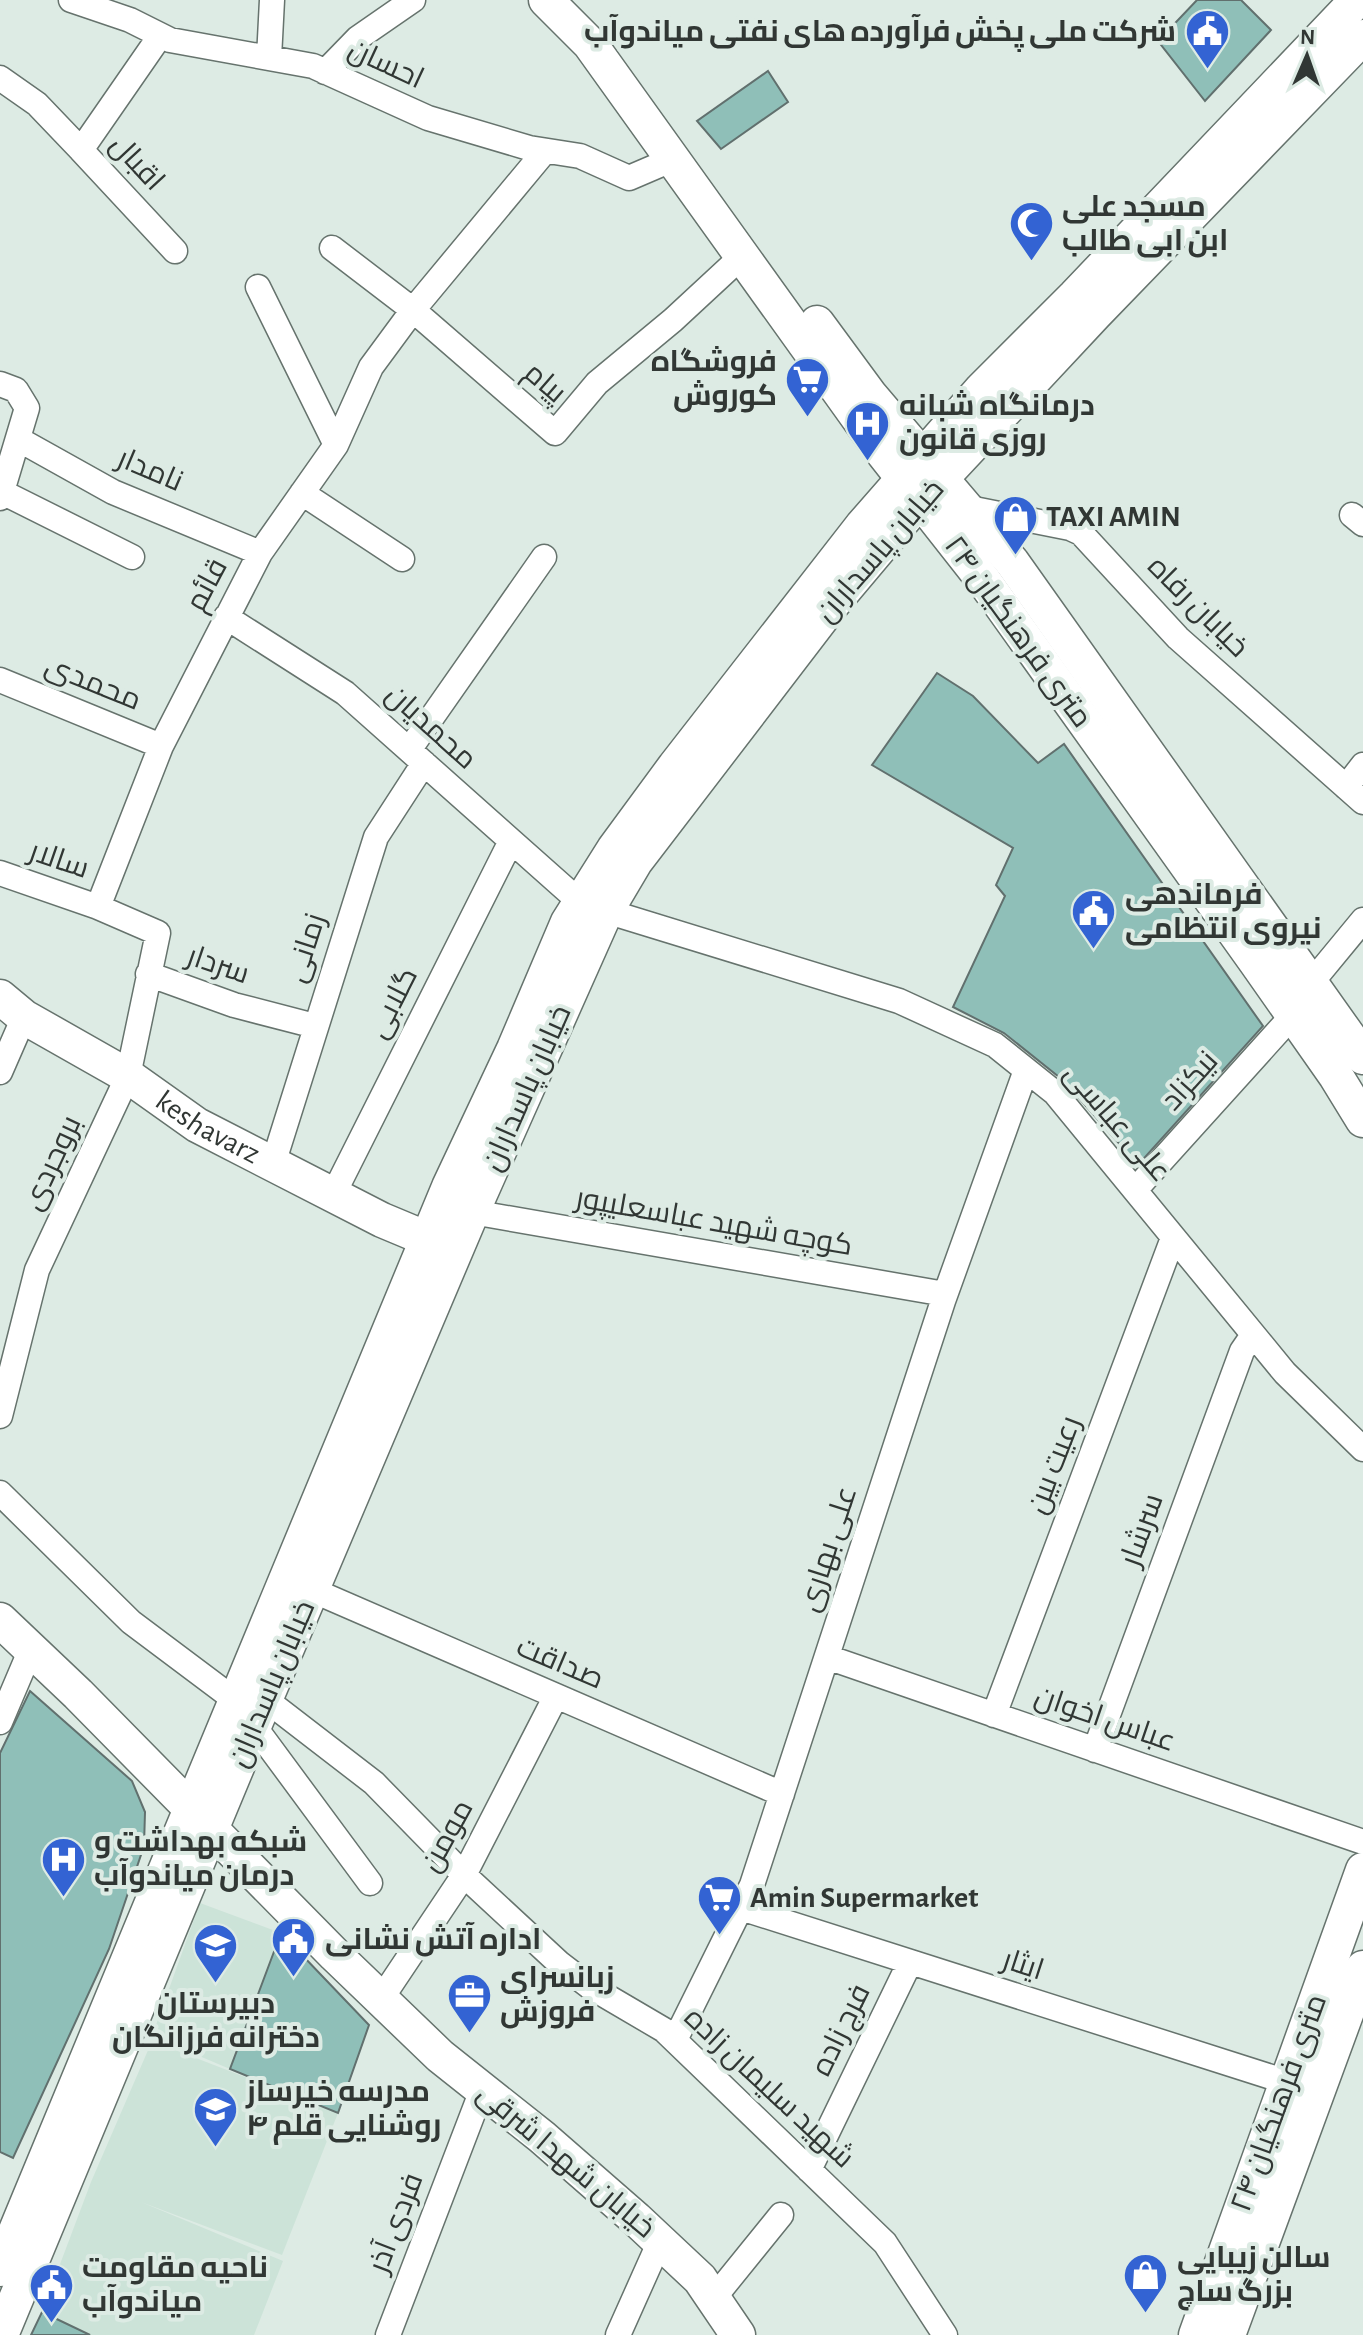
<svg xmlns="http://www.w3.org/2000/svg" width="1363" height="2335" font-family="'Alegreya Sans',Cairo,sans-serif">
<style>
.built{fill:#cce3d8}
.building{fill:#8fbfb8;stroke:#61706e;stroke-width:2}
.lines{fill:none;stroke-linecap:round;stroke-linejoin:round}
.minor-casing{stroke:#66736d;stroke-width:27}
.secondary-casing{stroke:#66736d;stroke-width:37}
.minor{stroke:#fff;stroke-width:24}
.secondary{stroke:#fff;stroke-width:34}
.labels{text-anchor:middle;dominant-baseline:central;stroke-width:8;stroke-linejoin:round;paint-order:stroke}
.poi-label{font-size:30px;font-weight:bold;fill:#313734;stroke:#ddebe4;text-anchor:start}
.street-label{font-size:30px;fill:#313734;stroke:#ddebe4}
</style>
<rect width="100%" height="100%" fill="#ddebe4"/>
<!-- built -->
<path class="built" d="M 200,1903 L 281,1933 L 230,2069 L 152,2036 Z
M 152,2041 L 338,2113 L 282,2255 L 141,2202 L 283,2261 L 254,2335 L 90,2335 L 42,2312 L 91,2182 Z"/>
<!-- building -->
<path class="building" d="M 1197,0 L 1241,0 L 1271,30 L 1205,101 L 1158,41 Z
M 768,71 L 788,102 L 721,149 L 697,121 Z
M 937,673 L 973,696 L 1038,763 L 1064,744 L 1263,1026 L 1138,1165 L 1064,1081 L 1004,1033 L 953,1007 L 1005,896 L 996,885 L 1013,848 L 872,765 Z
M 30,1691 L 132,1781 L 145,1812 L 144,1846 L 109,1949 L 13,2158 L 0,2152 L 0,1753 Z
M 281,1933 L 369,2025 L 338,2113 L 230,2069 Z
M 42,2312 L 90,2335 L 31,2335 Z"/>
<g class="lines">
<defs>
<path id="minor" d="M 71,0 L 130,20 L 170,40 L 313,66 L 428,118 L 529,148 L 580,156 L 629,178 L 671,160
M 160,36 L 81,150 L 175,251
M 269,58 L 272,0
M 325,72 L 358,38 L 413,0
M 0,78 L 37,104 L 81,150
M 332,248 L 413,310 L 555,433 L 597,383 L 673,320 L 741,257
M 258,287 L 336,445
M 0,384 L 16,390 L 27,408 L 0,498
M 18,439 L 113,492 L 260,553
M 2,492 L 132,557
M 302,493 L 402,559
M 964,507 L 1070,528 L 1081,533 L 1178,638 L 1363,802
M 1352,515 L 1363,524
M 226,617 L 345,693 L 580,902
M 0,680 L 161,746
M 409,750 L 544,557
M 1346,787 L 1363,765
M 0,873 L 98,907 L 158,933 L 128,1076 L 37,1270 L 0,1416
M 98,907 L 161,746 L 260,553 L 336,445 L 371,367 L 413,310 L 545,151
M 606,911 L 899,1001 L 995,1045 L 1055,1093 L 1285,1373 L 1363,1449
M 148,974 L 234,1005 L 315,1026
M 1311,983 L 1363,920
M 0,1072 L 24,1017
M 273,1164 L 376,837 L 424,763
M 1135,1190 L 1293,1015
M 333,1195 L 511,841
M 472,1212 L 945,1294
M 0,1493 L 131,1622 L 235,1700
M 312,1590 L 782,1794
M 827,1657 L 1363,1842
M 265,1699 L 374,1783 L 464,1875 L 559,1963 L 589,1986 L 664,2030 L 885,2243 L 945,2335
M 994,1715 L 1173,1238
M 0,1722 L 31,1649
M 254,1726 L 370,1883
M 1095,1750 L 1242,1351 L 1253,1335
M 741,1908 L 1287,2082
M 381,1999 L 464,1875 L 556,1696
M 675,2040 L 752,1885 L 943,1301 L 1026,1070
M 809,2170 L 910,1962
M 713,2299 L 781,2215
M 388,2335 L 482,2090
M 618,2335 L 660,2241"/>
<g id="secondary">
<path d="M 546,0 L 590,44 L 884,454 L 984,581 L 1256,962 L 1336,1076 L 1363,1120"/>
<path d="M 817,323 L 870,395 L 1012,562 L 1363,1057"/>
<path id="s1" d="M 0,997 L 24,1017 L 128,1076 L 197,1125 L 382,1220 L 449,1248"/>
<path d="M 0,1620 L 78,1694 L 335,1955 L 440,2056 L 542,2137 L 636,2219 L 700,2279 L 738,2335"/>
<path d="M 0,2269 L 449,1187 L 514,1049 L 568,922 L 614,849 L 675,766 L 862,526 L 982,389 L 1075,296 L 1357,0"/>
<path d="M 1,2335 L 254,1726 L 472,1212 L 606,911 L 635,862 L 834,602 L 908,514 L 1095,314 L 1363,37"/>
<path d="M 1196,2335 L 1363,1870"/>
<path d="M 1228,2335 L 1363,1968"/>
</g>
</defs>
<!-- minor casing -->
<use href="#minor" class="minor-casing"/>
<!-- secondary casing -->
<use href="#secondary" class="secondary-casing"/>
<!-- minor -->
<use href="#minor" class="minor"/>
<!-- secondary -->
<use href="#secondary" class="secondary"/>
</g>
<!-- icons -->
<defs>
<symbol id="civic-pin" viewBox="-11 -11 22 30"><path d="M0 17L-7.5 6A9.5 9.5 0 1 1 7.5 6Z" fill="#3363d3" stroke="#ddebe4"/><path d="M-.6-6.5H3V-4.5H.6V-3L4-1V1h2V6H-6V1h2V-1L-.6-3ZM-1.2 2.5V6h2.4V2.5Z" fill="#fff"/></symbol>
<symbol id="mosque-pin" viewBox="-11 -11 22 30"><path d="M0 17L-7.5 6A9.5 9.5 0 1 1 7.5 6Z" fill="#3363d3" stroke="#ddebe4"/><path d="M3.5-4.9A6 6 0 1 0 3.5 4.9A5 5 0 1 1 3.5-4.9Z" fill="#fff"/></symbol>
<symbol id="supermarket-pin" viewBox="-11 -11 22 30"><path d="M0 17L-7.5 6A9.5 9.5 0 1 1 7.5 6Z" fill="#3363d3" stroke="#ddebe4"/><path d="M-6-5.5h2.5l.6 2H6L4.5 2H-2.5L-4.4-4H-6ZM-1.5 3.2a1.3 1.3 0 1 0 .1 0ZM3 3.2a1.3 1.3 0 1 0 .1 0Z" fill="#fff"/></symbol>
<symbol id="hospital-pin" viewBox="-11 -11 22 30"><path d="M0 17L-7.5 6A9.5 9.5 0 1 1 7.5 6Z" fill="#3363d3" stroke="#ddebe4"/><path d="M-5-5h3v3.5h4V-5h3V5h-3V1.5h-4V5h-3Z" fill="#fff"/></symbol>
<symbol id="shop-pin" viewBox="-11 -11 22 30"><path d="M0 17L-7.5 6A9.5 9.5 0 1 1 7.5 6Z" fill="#3363d3" stroke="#ddebe4"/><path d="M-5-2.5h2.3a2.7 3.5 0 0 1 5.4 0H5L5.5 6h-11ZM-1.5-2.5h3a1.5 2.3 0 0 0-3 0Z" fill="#fff"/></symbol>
<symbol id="school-pin" viewBox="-11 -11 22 30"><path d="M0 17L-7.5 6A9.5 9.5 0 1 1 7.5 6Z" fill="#3363d3" stroke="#ddebe4"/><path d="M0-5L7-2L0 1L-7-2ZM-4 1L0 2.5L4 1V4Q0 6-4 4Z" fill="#fff"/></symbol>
<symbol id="office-pin" viewBox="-11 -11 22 30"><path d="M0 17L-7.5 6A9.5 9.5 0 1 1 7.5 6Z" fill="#3363d3" stroke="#ddebe4"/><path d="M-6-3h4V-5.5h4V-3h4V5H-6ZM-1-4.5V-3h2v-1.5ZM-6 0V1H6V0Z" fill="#fff"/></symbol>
</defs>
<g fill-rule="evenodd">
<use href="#civic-pin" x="1182" y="6" width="51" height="69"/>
<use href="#mosque-pin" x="1006" y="198" width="51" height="69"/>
<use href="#supermarket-pin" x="782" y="354" width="51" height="69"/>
<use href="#hospital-pin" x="842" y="398" width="51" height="69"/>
<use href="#shop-pin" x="990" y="492" width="51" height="69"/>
<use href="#civic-pin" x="1068" y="886" width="51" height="69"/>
<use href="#hospital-pin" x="38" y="1834" width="51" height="69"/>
<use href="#supermarket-pin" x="694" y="1872" width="51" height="69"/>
<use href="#civic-pin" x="268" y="1914" width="51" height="69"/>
<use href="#school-pin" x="190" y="1920" width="51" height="69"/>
<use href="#office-pin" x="444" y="1970" width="51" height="69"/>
<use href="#school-pin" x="190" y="2084" width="51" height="69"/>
<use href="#shop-pin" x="1120" y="2250" width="51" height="69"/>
<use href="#civic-pin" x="26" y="2260" width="51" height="69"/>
</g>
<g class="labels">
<!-- poi labels -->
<g class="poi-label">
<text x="1176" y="32" text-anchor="end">شرکت ملی پخش فرآورده های نفتی میاندوآب</text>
<text x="1062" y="207">مسجد علی<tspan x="1062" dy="34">ابن ابی طالب</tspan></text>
<text x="777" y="362" text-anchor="end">فروشگاه<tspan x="777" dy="34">کوروش</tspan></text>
<text x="899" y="406">درمانگاه شبانه<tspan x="899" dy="34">روزی قانون</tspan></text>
<text x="1046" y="517">TAXI AMIN</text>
<text x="1125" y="895">فرماندهی<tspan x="1125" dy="34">نیروی انتظامی</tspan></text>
<text x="94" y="1842">شبکه بهداشت و<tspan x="94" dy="34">درمان میاندوآب</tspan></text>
<text x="750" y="1898">Amin Supermarket</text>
<text x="325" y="1940">اداره آتش نشانی</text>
<text x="500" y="1978">زبانسرای<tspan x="500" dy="34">فروزش</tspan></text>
<text x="216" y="2004" text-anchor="middle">دبیرستان<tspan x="216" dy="34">دخترانه فرزانگان</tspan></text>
<text x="246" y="2092">مدرسه خیرساز<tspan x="246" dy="34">روشنایی قلم ۴</tspan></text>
<text x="1177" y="2258">سالن زیبایی<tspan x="1177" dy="34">بزرگ ساچ</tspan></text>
<text x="82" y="2268">ناحیه مقاومت<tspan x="82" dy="34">میاندوآب</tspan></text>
</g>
<!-- street labels -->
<g class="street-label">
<text transform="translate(386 64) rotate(25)">احسان</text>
<text transform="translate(137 163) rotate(47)">اقبال</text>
<text transform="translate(545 383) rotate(41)">پیام</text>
<text transform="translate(150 470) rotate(23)">نامدار</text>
<text transform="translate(880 551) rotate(-49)">خیابان پاسداران</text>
<text transform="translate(207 585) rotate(-62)">قائم</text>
<text transform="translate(1198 607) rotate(45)">خیابان رفاه</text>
<text transform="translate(1018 632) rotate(54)">۲۴ متری فرهنگیان</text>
<text transform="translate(93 683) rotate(22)">محمدی</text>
<text transform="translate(431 727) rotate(42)">محمدیان</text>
<text transform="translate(59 860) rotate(19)">سالار</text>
<text transform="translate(306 948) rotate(-72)">زمانی</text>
<text transform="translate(218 965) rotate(19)">سردار</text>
<text transform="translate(393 1003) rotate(-63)">گلابی</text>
<text transform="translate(1190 1081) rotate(-48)">نیکزاد</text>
<text transform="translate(527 1088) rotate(-66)">خیابان پاسداران</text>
<text transform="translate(1117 1123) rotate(49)">علی عباسی</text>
<text stroke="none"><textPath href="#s1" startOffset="246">keshavarz</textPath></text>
<text transform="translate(52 1163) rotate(-65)">بروجردی</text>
<text transform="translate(714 1222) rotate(10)">کوچه شهید عباسعلیپور</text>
<text transform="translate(1054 1465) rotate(-69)">رعیت بین</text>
<text transform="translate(1142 1530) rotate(-70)">سرشار</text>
<text transform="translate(828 1549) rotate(-72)">علی بهاری</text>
<text transform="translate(560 1663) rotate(23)">صداقت</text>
<text transform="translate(272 1684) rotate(-67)">خیابان پاسداران</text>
<text transform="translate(1105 1719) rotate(19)">عباس اخوان</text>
<text transform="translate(447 1836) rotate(-61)">مومن</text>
<text transform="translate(1023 1965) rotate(18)">ایثار</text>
<text transform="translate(841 2030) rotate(-64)">فرج زاده</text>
<text transform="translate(769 2088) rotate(43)">شهید سلیمان زاده</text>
<text transform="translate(1279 2103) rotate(-70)">۲۴ متری فرهنگیان</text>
<text transform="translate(566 2161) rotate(40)">خیابان شهدا شرقی</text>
<text transform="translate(396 2223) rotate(-69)">فردی آذر</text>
</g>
</g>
<!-- north arrow -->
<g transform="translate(1307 56) rotate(2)" stroke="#ddebe4" stroke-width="6" paint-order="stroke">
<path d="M0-6L14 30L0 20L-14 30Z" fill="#313734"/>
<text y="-12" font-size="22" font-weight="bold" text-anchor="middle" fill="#313734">N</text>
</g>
</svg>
